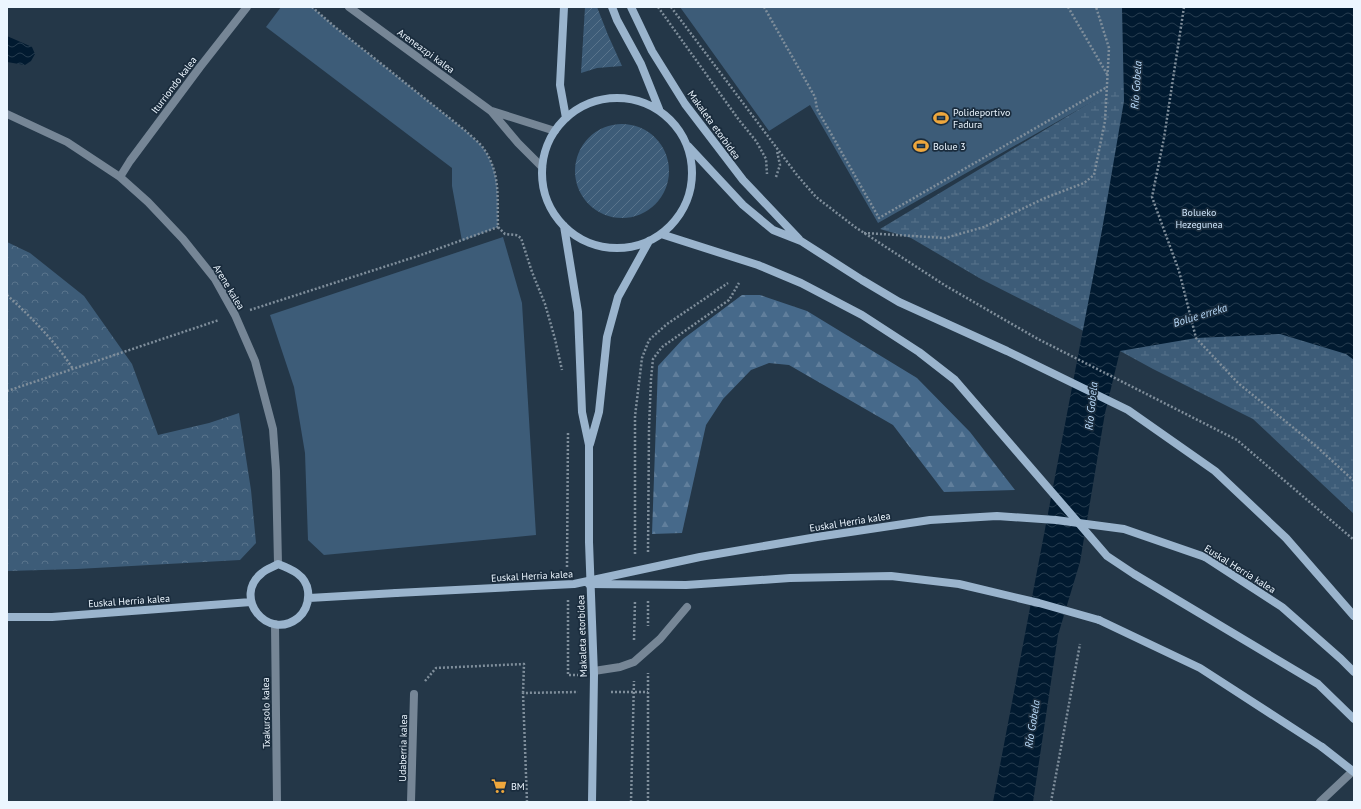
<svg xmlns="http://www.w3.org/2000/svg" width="1361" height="809" font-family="'PT Sans',sans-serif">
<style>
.grass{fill:#3d5c78}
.forest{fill:url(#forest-firs)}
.wetland{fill:url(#wetland-marsh)}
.park{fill:url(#park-crowns)}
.garden{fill:url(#garden-furrows)}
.water{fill:url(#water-waves)}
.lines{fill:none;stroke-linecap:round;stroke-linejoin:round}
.path{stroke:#7f8e9b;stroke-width:2.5;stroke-dasharray:2 2;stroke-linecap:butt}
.lane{stroke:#768696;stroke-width:8}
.street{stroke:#768696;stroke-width:8}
.secondary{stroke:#9ab4cd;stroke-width:8}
.secondary-bridge{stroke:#9ab4cd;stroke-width:8}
.labels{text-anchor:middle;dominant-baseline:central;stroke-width:3.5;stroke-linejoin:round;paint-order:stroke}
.street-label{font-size:10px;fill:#ecf6ff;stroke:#1a2c3d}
.poi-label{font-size:10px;fill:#ecf6ff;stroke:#1a2c3d;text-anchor:start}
.park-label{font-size:10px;fill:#cde4fa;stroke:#1a2c3d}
.water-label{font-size:11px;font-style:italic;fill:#bbddfd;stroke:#1a2c3d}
</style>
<defs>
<pattern id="forest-firs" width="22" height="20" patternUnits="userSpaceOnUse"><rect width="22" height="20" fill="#46698a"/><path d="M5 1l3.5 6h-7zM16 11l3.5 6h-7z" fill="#617f9c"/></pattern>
<pattern id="wetland-marsh" width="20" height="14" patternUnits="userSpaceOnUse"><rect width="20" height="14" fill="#3d5c78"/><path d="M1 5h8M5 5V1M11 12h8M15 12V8" fill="none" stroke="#59748c"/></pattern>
<pattern id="park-crowns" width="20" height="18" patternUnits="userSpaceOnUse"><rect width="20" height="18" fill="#3d5c78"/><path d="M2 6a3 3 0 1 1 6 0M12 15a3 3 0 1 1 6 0" fill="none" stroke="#59748c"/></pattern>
<pattern id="garden-furrows" width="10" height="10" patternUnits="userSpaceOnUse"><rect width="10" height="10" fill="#3d5c78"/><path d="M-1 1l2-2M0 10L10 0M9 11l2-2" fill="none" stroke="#59748c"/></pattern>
<pattern id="water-waves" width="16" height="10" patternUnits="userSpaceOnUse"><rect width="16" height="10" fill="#011a30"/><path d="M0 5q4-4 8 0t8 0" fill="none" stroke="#263c4f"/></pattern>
</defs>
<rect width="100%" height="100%" fill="#243748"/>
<!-- grass -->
<path class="grass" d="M 281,7 L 312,7 L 335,27 L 467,132 C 472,137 480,143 484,149 C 501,174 497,198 498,227 L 462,241 L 452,186 L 452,168 L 266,27 Z
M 680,7 L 1178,7 L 1122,85 L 878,223 L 810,105 L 769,131 Z
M 503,237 L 522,303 L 536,535 L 324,555 L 308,540 L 305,453 L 294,387 L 270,315 Z"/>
<!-- forest -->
<path class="forest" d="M 742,295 L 760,295 L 807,311 L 917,378 L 970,432 L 1015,490 L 944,492 L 893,425 L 789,365 L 769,363 L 751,370 L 723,399 L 706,425 L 682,533 L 652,534 L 658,366 L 683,339 Z"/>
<!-- wetland -->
<path class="wetland" d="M 1249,7 L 1354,7 L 1354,514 L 1253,419 L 1153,369 L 1078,328 L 981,279 L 911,238 L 880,229 Z"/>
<!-- park -->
<path class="park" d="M 7,242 L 30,253 L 84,296 L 132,364 L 158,435 L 209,423 L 239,413 L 251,490 L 256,543 L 240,560 L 77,569 L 7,571 Z"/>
<!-- garden -->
<path class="garden" d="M 585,7 L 597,7 L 608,35 L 622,66 L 597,68 L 581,73 Z
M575 171a47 47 0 1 1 94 0a47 47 0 1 1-94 0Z"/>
<!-- water -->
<path class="water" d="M 1122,7 L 1354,7 L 1354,360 L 1346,354 L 1280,334 L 1196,338 L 1120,351 L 1105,413 L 1080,562 L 1058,635 L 1033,802 L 993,802 L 1102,230 L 1124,101 Z
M 7,36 L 32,47 L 35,54 L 31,61 L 25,65 L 7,62 Z"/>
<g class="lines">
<!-- path -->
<path class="path" d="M 312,7 L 335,27 L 467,132 C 472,137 480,143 484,149 C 501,174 497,198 498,227 L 505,234 L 516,235 L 521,238 L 532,272 L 545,304 L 555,339 L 562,370
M 658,7 L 739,120 L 756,141 L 766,159 L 767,174
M 671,7 L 797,175 L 816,197 L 855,227 L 946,286 L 1038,339 L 1237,440 L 1354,540
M 764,7 L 815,97 L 817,109 L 879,218 L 1107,87
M 1068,7 L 1107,74
M 1184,7 L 1164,138 L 1152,197 L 1179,271 L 1196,338 L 1238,383 L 1316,446 L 1354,481
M 776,177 L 780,165 L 777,151
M 864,233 L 945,238 L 984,227 L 1045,198 L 1084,183 L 1094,175 L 1105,121 L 1109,48 L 1096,7
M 7,295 C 31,317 55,341 73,369
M 250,310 L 421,255 L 498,227
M 7,391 L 219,320
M 648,552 L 649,428 L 651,379 L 653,359 L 662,347 L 729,300 L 739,283
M 635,554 L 635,416 L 642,358 L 649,340 L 667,324 L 728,283
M 567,567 L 568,432
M 568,600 L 568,675 L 578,675
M 648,601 L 648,626
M 634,640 L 635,601
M 425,681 L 436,668 L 524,664 L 523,693
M 611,692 L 648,692
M 527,802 L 523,693 L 578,692
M 631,802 L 634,681
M 648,802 L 648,673
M 1051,802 L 1080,644"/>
<!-- lane -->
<path class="lane" d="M 594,671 L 620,667 L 634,662 L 660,639 L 687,607"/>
<!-- street -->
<path class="street" d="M 349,7 L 491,111 L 518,143 L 542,167
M 492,111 L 555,131
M 7,114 L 67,142 L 120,177 L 148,202 L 183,239 L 215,279 L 235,315 L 255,361 L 273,429 L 276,471 L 278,564
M 120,177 L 130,161 L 200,67 L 247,7
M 275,624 L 277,802
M 411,802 L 414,694
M 1320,802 L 1354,770"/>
<!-- secondary -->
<path class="secondary" d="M 564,7 L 560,85 L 566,118
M 612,7 L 617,20 L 641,64 L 659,109
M 631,7 L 652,51 L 685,104 L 743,180 L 799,239
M542 173a75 75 0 1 1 150 0a75 75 0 1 1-150 0Z
M 688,146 L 743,205 L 773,230 L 801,241 L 862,280 L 899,302 L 1007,351 L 1128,410 L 1215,471 L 1286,538 L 1354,616
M 564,226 L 578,312 L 582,412 L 589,445 L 589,542 L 594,675 L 592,802
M 661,234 L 758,265 L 801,283 L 862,315 L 919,352 L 955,380 L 1107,556 L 1134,574 L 1318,684 L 1354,719
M 590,444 L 599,412 L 607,337 L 618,297 L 649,241
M 1205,557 L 1282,607 L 1341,659 L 1354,672
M 278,564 C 291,569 306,575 308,591 C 309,601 306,611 298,618 C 267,642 232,596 262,573 C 266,569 273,567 278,564 Z
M 309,598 L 396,593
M 7,617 L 52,617 L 251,602
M 1099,620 L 1200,668 L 1322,747"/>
<!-- secondary-bridge -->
<path class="secondary-bridge" d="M 589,584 L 686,585 L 790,578 L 891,576 L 959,584 L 1039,603 L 1099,620
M 396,593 L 574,584 L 700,557 L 817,537 L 930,520 L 997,516 L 1056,520 L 1124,529 L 1205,557
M 1322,747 L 1354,772"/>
</g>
<!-- icons -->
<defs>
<symbol id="stadium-bare" viewBox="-9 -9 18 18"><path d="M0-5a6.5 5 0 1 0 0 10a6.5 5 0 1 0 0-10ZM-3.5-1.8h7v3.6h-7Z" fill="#eea73d" stroke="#1a2c3d" stroke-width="2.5" paint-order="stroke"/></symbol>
<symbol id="supermarket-bare" viewBox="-9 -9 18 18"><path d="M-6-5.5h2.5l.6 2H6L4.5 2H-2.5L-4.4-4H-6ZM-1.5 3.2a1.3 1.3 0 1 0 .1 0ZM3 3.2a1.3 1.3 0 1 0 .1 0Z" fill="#eea73d" stroke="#1a2c3d" stroke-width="2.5" paint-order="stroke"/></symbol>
</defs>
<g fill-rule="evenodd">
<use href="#stadium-bare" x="930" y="107" width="22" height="22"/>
<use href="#stadium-bare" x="910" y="135" width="22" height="22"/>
<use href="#supermarket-bare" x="488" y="775" width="22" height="22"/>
</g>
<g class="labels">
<!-- street labels -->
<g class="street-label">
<text transform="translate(426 51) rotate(36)">Areneazpi kalea</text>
<text transform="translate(174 85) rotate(-53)">Iturriondo kalea</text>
<text transform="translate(714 125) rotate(54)">Makaleta etorbidea</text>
<text transform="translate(229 287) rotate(59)">Arene kalea</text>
<text transform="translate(850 522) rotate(-9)">Euskal Herria kalea</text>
<text transform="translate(1240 569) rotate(32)">Euskal Herria kalea</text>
<text transform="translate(532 576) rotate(-3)">Euskal Herria kalea</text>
<text transform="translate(129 601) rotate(-4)">Euskal Herria kalea</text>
<text transform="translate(582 636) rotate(-92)">Makaleta etorbidea</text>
<text transform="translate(266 713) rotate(-91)">Txakursolo kalea</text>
<text transform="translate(403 748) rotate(-89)">Udaberria kalea</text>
</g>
<!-- poi labels -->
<g class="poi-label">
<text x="953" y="112">Polideportivo<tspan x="953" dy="12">Fadura</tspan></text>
<text x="933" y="146">Bolue 3</text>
<text x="511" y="786">BM</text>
</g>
<!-- park labels -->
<g class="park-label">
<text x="1199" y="212">Bolueko<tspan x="1199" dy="12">Hezegunea</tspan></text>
</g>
<!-- water labels -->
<g class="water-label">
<text transform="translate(1136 85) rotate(-86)">Río Gobela</text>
<text transform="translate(1200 315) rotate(-17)">Bolue erreka</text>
<text transform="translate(1091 406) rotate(-84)">Río Gobela</text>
<text transform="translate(1032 724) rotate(-81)">Río Gobela</text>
</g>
</g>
<!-- border -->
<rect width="1361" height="809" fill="none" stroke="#ecf6ff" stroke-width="16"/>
</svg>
